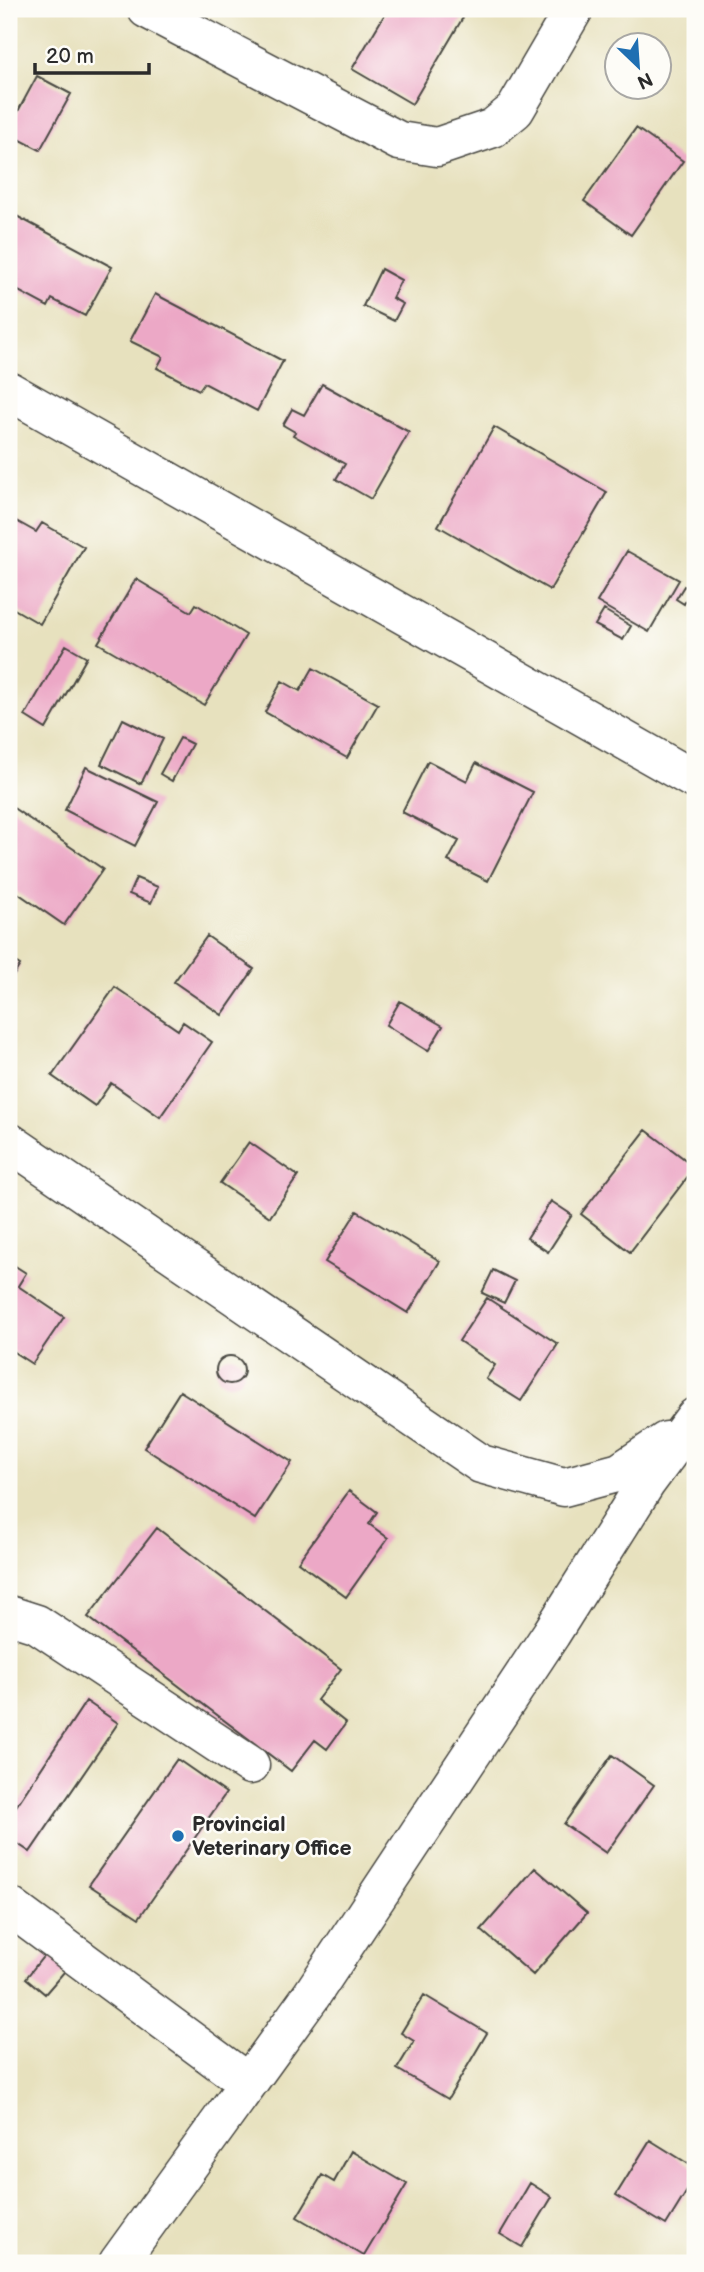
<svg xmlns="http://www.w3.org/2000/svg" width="704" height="2272" font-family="'Balsamiq Sans',sans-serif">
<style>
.building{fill:#eca8c6}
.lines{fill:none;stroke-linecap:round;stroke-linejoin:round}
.minor-casing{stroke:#474641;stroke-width:41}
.minor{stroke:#fff;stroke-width:38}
.poi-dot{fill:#1f6fb2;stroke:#fdfcf7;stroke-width:2.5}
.labels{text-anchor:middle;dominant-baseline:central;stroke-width:5;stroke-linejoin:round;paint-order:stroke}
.poi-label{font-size:21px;font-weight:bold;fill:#2b2b2b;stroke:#fdfcf7;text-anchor:start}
</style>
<rect width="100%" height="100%" fill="#fdfcf7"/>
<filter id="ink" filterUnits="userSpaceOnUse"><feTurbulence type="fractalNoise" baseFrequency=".0143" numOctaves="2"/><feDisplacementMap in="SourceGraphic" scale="14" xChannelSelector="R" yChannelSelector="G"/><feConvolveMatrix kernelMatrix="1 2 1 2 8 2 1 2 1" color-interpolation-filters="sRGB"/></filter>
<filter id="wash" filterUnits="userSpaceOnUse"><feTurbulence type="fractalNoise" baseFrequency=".00686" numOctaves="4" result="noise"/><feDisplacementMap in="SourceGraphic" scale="28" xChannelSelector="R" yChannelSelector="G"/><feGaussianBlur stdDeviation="1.57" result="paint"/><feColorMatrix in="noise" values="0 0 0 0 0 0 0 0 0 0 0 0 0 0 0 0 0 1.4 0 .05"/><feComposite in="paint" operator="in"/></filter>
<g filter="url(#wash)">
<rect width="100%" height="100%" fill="#e7e1be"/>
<g id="blocks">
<!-- building -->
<path class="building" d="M 388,9 L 468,9 L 412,104 L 352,69 Z
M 37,76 L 71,94 L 40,150 L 9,134 L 9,128 Z
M 636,128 L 683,161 L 631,235 L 584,201 Z
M 9,212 L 112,267 L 85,316 L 52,299 L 48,307 L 9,286 Z
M 381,269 L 401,280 L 392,298 L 403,304 L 394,321 L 363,306 Z
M 155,294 L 283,361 L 257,411 L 204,383 L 199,390 L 157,368 L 163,357 L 130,341 Z
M 322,384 L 409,432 L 371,499 L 336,479 L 345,464 L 293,435 L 295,432 L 283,425 L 292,409 L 304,415 Z
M 494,427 L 607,492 L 550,590 L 438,526 Z
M 9,517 L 36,532 L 42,523 L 84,547 L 40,624 L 9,606 Z
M 627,551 L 679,580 L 649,632 L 597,602 Z
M 136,579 L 191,612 L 196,604 L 246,635 L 204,705 L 98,643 Z
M 684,586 L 692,590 L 684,604 L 676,599 Z
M 604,610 L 631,626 L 623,640 L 595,625 Z
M 66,645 L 87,657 L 46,729 L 25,716 Z
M 313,668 L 378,704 L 347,758 L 265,712 L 282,681 L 300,691 Z
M 123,719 L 163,739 L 141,784 L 101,764 Z
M 180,738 L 192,744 L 172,781 L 160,774 Z
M 428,761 L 467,781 L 476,763 L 533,792 L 488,881 L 448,861 L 459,841 L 402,812 Z
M 86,767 L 158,802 L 135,846 L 65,810 Z
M 9,805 L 103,869 L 64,925 L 9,887 Z
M 136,878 L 158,887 L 151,903 L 129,894 Z
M 207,936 L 254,969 L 222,1015 L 174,982 Z
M 9,958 L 20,965 L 9,983 Z
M 115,987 L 178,1030 L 183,1022 L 212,1042 L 160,1117 L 111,1083 L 95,1106 L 52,1076 Z
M 400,1001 L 443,1026 L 428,1051 L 386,1025 Z
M 646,1130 L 695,1167 L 630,1252 L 581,1214 Z
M 249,1142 L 298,1176 L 270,1217 L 220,1183 Z
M 551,1201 L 572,1215 L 548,1252 L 527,1238 Z
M 357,1211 L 440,1261 L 408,1313 L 325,1262 Z
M 9,1262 L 26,1273 L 18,1286 L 64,1317 L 32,1364 L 9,1349 Z
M 493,1270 L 515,1281 L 504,1303 L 482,1293 Z
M 487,1298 L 558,1344 L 521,1401 L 486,1379 L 495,1365 L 459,1341 Z
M216 1370a14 14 0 1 1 28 0a14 14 0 1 1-28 0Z
M 180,1391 L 292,1462 L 255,1519 L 144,1448 Z
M 349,1491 L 377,1512 L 369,1524 L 388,1538 L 346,1597 L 298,1562 Z
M 157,1528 L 341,1669 L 317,1700 L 346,1723 L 327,1749 L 315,1740 L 291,1771 L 88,1617 Z
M 86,1701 L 118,1723 L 30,1852 L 9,1838 L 9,1817 Z
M 612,1755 L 654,1785 L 606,1853 L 564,1824 Z
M 177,1759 L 226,1793 L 139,1918 L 89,1885 Z
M 535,1868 L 587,1913 L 533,1975 L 481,1930 Z
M 50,1948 L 71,1964 L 45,1994 L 26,1978 Z
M 424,1995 L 487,2033 L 448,2099 L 397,2069 L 414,2041 L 401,2033 Z
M 650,2140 L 695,2168 L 695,2178 L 666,2225 L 616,2195 Z
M 351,2151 L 407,2184 L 364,2256 L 297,2217 L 322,2175 L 334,2182 Z
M 530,2183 L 552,2197 L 522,2247 L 500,2234 Z"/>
</g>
</g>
<g filter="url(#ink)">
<use href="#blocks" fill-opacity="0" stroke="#474641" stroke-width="2"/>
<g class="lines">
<defs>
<path id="minor" d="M 147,9 L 399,141 L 437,147 L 493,128 L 515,110 L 574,9
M 9,391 L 695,780
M 9,1142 L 481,1464 L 564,1487 L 620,1472 L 666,1441
M 9,1615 L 37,1624 L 250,1765
M 9,1906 L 248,2083
M 118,2263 L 311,1996 L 551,1634 L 646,1483 L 695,1417"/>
</defs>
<!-- minor casing -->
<use href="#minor" class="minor-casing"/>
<!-- minor -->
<use href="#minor" class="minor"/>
</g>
</g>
<!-- markers -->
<circle class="poi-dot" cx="178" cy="1836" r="7"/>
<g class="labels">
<!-- poi labels -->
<g class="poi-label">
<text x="192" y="1824">Provincial<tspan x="192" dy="24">Veterinary Office</tspan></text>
</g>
</g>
<!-- margin -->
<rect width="704" height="2272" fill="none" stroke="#fdfcf7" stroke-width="35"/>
<!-- north arrow -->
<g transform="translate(638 66) rotate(155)"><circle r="33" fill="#fdfcf7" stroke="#a9a8a5" stroke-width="2"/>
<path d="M0-5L12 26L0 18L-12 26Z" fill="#1f6fb2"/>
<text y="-10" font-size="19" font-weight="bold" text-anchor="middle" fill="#2b2b2b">N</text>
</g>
<!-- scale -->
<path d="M35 63v10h114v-10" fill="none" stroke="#2b2b2b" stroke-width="3.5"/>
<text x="46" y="63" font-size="21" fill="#2b2b2b" stroke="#fdfcf7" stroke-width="5" paint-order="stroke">20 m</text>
</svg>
